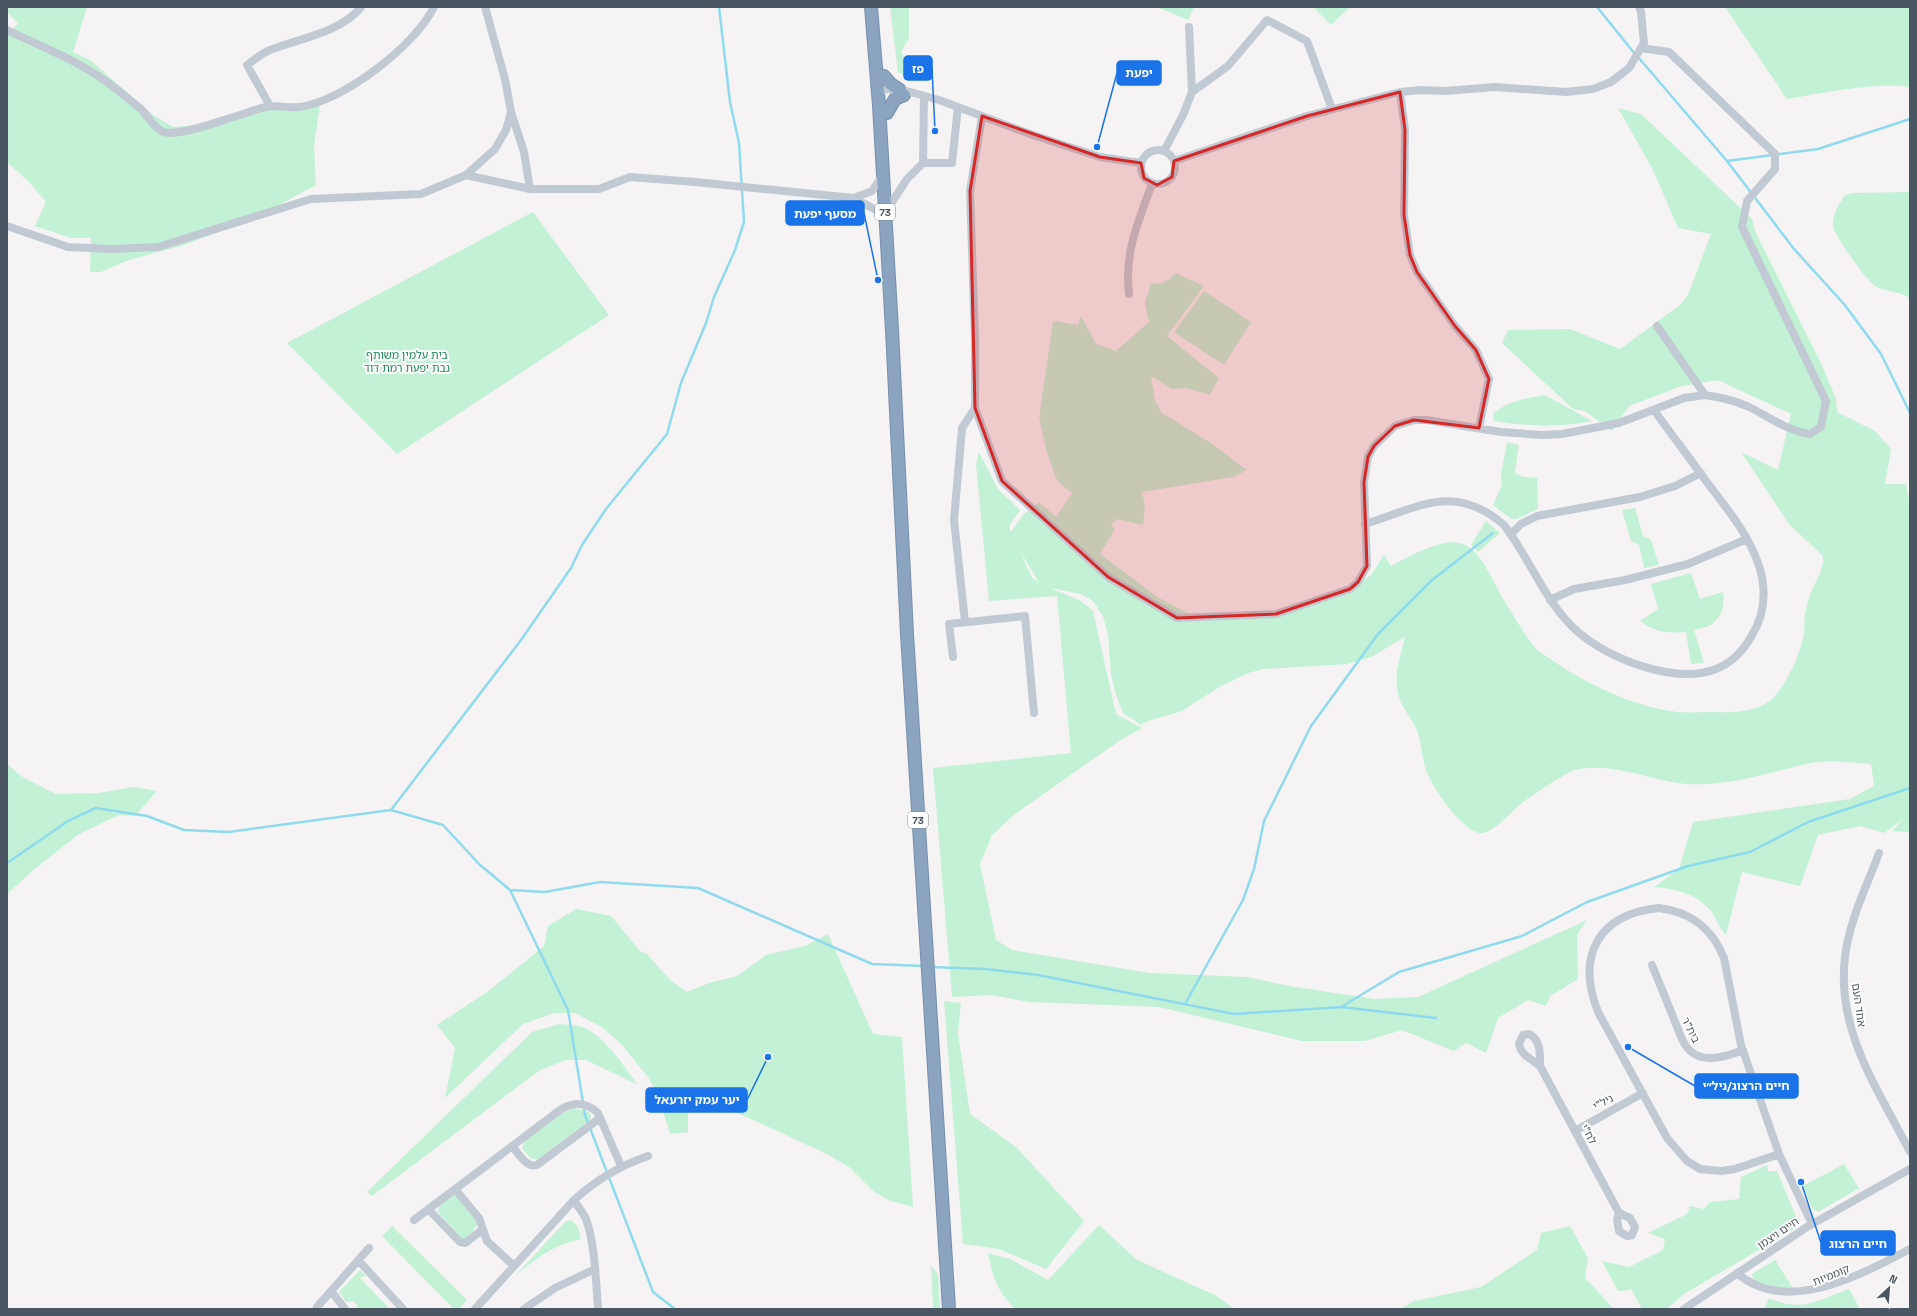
<svg xmlns="http://www.w3.org/2000/svg" width="1917" height="1316" font-family="'Space Grotesk','Noto Sans Hebrew',sans-serif">
<style>
.green{fill:#c3f1d5;fill-rule:evenodd}
.lines{fill:none;stroke-linecap:round;stroke-linejoin:round}
.stream{stroke:#90daee;stroke-width:2.5}
.highway-casing{stroke:#7690ad;stroke-width:14}
.minor{stroke:#c1cad2;stroke-width:8}
.highway{stroke:#8ba5c1;stroke-width:12}
.marked{fill:#d62828;fill-opacity:0.2;stroke:#d62828;stroke-width:3;stroke-linejoin:round}
.labels{text-anchor:middle;dominant-baseline:central;stroke-width:4;stroke-linejoin:round;paint-order:stroke}
.shield{fill:#fff;stroke:#808990;stroke-width:1}
.shield-label{font-size:10px;font-weight:bold;fill:#4a5661}
.park-label{font-size:11px;fill:#17864f;stroke:#fff}
.street-label{font-size:11px;fill:#4a5661;stroke:#fff}
.leader{fill:none;stroke:#1a73e8;stroke-width:1.5}
.callout-dot{fill:#1a73e8;stroke:#fff;stroke-width:1.5}
.callout{fill:#1a73e8;stroke:#1a73e8;stroke-width:1.5}
.callout-label{font-size:12px;text-anchor:middle;font-weight:bold;fill:#fff}
</style>
<rect width="100%" height="100%" fill="#f5f3f3"/>
<!-- green -->
<path class="green" d="M 7,7 L 87,7 L 73,52 L 90,60 L 153,115 L 173,127 L 212,124 L 288,105 L 320,105 L 314,145 L 316,185 L 255,218 L 184,245 L 129,260 L 101,272 L 90,272 L 91,238 L 71,238 L 35,226 L 46,202 L 29,182 L 7,162 L 7,36 L 18,23 L 7,12 Z
M 890,7 L 909,7 L 909,38 L 901,52 L 911,69 L 909,78 L 898,72 Z
M 1157,7 L 1194,7 L 1188,20 Z
M 1313,7 L 1350,7 L 1331,25 Z
M 1725,7 L 1910,7 L 1910,87 C 1875,82 1823,93 1787,99 Z
M 1618,108 L 1641,114 L 1752,219 L 1755,231 L 1821,363 L 1836,399 L 1837,412 L 1875,431 L 1891,449 L 1885,484 L 1906,484 L 1910,504 L 1910,832 L 1892,831 L 1903,819 L 1884,833 L 1860,826 L 1818,835 L 1800,886 L 1742,872 L 1726,935 C 1719,928 1717,919 1711,911 C 1696,893 1676,889 1654,887 L 1679,869 L 1693,822 L 1850,799 L 1874,786 L 1871,764 C 1854,763 1834,760 1817,762 C 1805,763 1793,768 1782,770 C 1752,778 1718,786 1687,784 C 1651,781 1612,761 1575,770 C 1569,771 1531,796 1523,802 C 1514,809 1492,835 1480,833 C 1463,831 1436,792 1429,777 C 1421,762 1423,743 1416,728 C 1409,714 1398,703 1397,687 C 1395,669 1401,654 1405,637 L 1371,657 L 1347,664 L 1264,669 L 1248,673 L 1221,686 L 1182,711 L 1148,721 L 1141,725 L 1123,713 L 1116,695 L 1111,674 L 1108,635 L 1103,616 L 1093,601 L 1081,594 L 1050,588 L 1081,601 L 1093,611 L 1116,714 L 1142,728 L 1119,741 L 1015,814 L 992,835 L 980,864 L 996,940 L 1012,950 L 1149,973 L 1247,977 L 1289,986 L 1375,999 L 1418,997 L 1587,920 L 1577,935 L 1578,979 L 1550,996 L 1546,1006 L 1528,1000 L 1498,1018 L 1486,1053 L 1466,1043 L 1454,1051 L 1402,1030 L 1365,1041 L 1302,1041 L 1159,1007 L 1029,1002 L 992,995 L 952,997 L 933,768 L 1071,753 L 1057,596 L 989,601 L 976,464 L 979,452 L 998,489 L 1020,510 L 1009,526 L 1011,532 L 1023,515 L 1039,502 L 1056,517 L 1072,493 L 1064,487 L 1056,478 L 1047,453 L 1039,418 L 1053,321 L 1078,325 L 1081,316 L 1096,344 L 1116,351 L 1149,322 L 1145,303 L 1151,283 C 1161,286 1169,280 1176,273 L 1204,286 L 1167,336 L 1219,378 L 1210,395 L 1186,388 L 1172,389 L 1151,376 L 1155,401 L 1162,413 L 1211,443 L 1247,470 L 1233,477 L 1142,492 L 1145,504 L 1143,525 L 1116,519 L 1111,525 L 1115,529 L 1100,554 L 1159,598 L 1192,615 L 1274,611 L 1360,583 L 1371,575 L 1384,555 L 1391,566 C 1408,557 1444,536 1463,544 C 1482,552 1491,578 1501,595 C 1511,612 1521,629 1533,645 C 1537,651 1546,656 1552,660 C 1586,684 1635,707 1677,712 C 1690,713 1703,712 1717,712 C 1735,713 1762,711 1775,696 C 1788,681 1801,653 1804,633 C 1805,626 1804,620 1805,614 C 1807,606 1808,598 1812,590 C 1817,578 1824,570 1823,556 L 1789,524 L 1741,452 L 1778,470 L 1791,414 L 1718,380 L 1682,386 L 1629,406 L 1612,431 L 1585,411 L 1573,409 L 1502,343 L 1508,330 L 1570,329 L 1620,349 L 1680,305 L 1688,295 L 1711,234 L 1678,228 L 1653,170 ZM 1020,551 L 1038,581 L 1044,585 L 1032,578 Z
M 1910,192 L 1910,298 C 1899,291 1886,292 1875,286 C 1867,281 1834,235 1833,226 C 1832,215 1839,204 1845,195 L 1854,193 Z
M 533,212 L 609,315 L 397,454 L 287,343 Z
M 1204,291 L 1251,322 L 1224,365 L 1174,332 Z
M 1545,395 L 1592,421 C 1559,428 1527,426 1494,421 L 1493,414 C 1510,400 1524,399 1545,395 Z
M 1507,442 L 1519,445 L 1515,473 L 1523,477 L 1537,478 L 1538,509 L 1517,519 L 1511,519 L 1493,505 L 1502,485 L 1501,474 Z
M 1635,508 L 1643,536 L 1651,540 L 1659,565 L 1644,568 L 1639,545 L 1631,541 L 1622,510 Z
M 1486,521 L 1500,533 L 1478,552 L 1471,545 Z
M 1691,573 L 1700,599 L 1723,592 C 1725,605 1722,618 1710,625 C 1706,628 1699,628 1694,630 L 1704,663 L 1691,664 L 1686,632 C 1667,633 1656,633 1640,621 L 1658,609 L 1651,584 Z
M 7,764 L 21,776 L 56,794 L 99,793 L 133,787 L 157,791 L 135,816 L 119,815 L 79,834 L 31,872 L 7,894 Z
M 576,909 L 611,916 L 641,952 L 647,954 L 670,980 L 687,992 L 709,983 L 737,976 L 766,955 L 805,946 L 828,934 L 873,1034 L 902,1037 L 913,1207 L 888,1200 L 873,1191 L 849,1167 L 827,1154 L 740,1114 L 690,1095 L 688,1095 L 688,1132 L 670,1134 L 659,1098 L 648,1077 L 621,1044 L 602,1027 L 575,1013 L 554,1013 L 523,1024 L 445,1098 L 455,1048 L 437,1025 L 490,990 L 544,946 L 548,926 Z
M 944,1001 L 961,1003 L 958,1033 L 970,1114 L 1016,1147 L 1084,1221 L 1046,1269 L 999,1249 L 963,1244 Z
M 560,1024 C 567,1025 575,1025 582,1027 C 604,1034 624,1067 638,1085 L 586,1060 L 566,1060 L 540,1070 L 372,1196 L 367,1192 L 532,1032 Z
M 573,1108 L 587,1111 L 591,1115 L 590,1120 L 538,1159 L 531,1159 L 522,1148 L 524,1142 L 560,1115 Z
M 1844,1164 L 1859,1188 L 1818,1212 L 1812,1208 L 1803,1186 Z
M 1767,1165 L 1768,1171 L 1777,1171 L 1797,1219 L 1794,1229 L 1684,1294 L 1667,1309 L 1642,1309 L 1631,1289 L 1623,1291 L 1618,1291 L 1602,1261 L 1629,1267 L 1663,1250 L 1665,1239 L 1648,1233 L 1687,1214 L 1690,1206 L 1704,1209 L 1710,1202 L 1739,1199 L 1741,1177 Z
M 455,1195 C 464,1200 475,1215 477,1225 L 468,1237 L 462,1239 L 438,1212 C 438,1204 446,1196 455,1195 Z
M 570,1220 C 578,1224 579,1230 581,1239 C 550,1247 541,1255 516,1275 L 565,1222 Z
M 1099,1225 L 1137,1260 L 1215,1295 L 1235,1309 L 1015,1309 C 997,1291 993,1278 988,1253 L 1010,1259 L 1048,1280 Z
M 392,1226 L 467,1300 L 459,1309 L 454,1309 L 382,1236 Z
M 1570,1226 L 1588,1258 L 1585,1278 L 1614,1309 L 1400,1309 L 1414,1301 L 1481,1287 L 1537,1250 L 1541,1233 Z
M 1775,1260 L 1795,1291 L 1756,1282 L 1752,1276 L 1753,1273 Z
M 931,1266 L 938,1274 L 940,1309 L 933,1309 Z
M 360,1270 L 366,1276 L 360,1278 L 389,1308 L 397,1307 L 399,1309 L 359,1309 L 354,1301 L 346,1302 L 339,1292 Z
M 1849,1289 L 1860,1309 L 1764,1309 L 1769,1298 C 1801,1313 1819,1300 1849,1289 Z"/>
<g class="lines">
<!-- stream -->
<path class="stream" d="M 1597,7 L 1635,54
M 1638,57 L 1727,161 L 1794,249 L 1844,304 L 1881,354 L 1910,413
M 1727,161 L 1818,149 L 1910,119
M 391,810 L 521,640 L 571,568 L 582,545 L 606,509 L 667,434 L 681,383 L 706,323 L 714,297 L 735,250 L 744,222 L 739,143 L 730,102 L 719,7
M 7,863 L 68,821 L 96,808 L 147,816 L 184,830 L 229,832 L 391,810 L 443,825 L 479,864 L 510,890 L 545,892 L 600,882 L 698,888 L 872,964 L 924,966
M 510,890 L 568,1010 L 585,1115 L 653,1292 L 675,1309
M 931,967 L 986,969 L 1038,975 L 1234,1014 L 1341,1007 L 1436,1018
M 1185,1004 L 1243,900 L 1254,869 L 1264,821 L 1311,726 L 1378,634 L 1432,580 L 1493,533
M 1341,1007 L 1399,972 L 1522,936 L 1587,902 L 1688,866 L 1750,852 L 1808,822 L 1910,788"/>
<defs>
<path id="highway" d="M 871,7 L 879,105 L 892,330 L 907,634 L 949,1309
M 884,76 L 891,84 L 900,90
M 887,113 L 895,99 L 904,95"/>
</defs>
<!-- highway casing -->
<use href="#highway" class="highway-casing"/>
<!-- minor -->
<path class="minor" d="M 7,30 C 39,46 75,59 104,80 C 117,89 130,100 142,110 C 148,117 154,128 163,132 C 178,137 223,120 240,115 C 250,112 261,107 272,106 C 281,106 290,108 299,107 C 342,102 415,46 434,7
M 1641,48 L 1669,52 L 1775,154 L 1775,169 L 1747,201 L 1742,227 L 1826,401 L 1821,427 L 1810,434 C 1787,431 1768,416 1747,406 C 1733,400 1719,397 1705,395 L 1657,326
M 1192,92 L 1228,66 L 1267,20 L 1307,41 L 1332,109
M 1400,92 L 1405,130 L 1404,215 L 1410,255 L 1417,272 L 1455,326 L 1476,350 L 1489,379 L 1479,428
M 878,93 L 886,89 L 907,91 L 939,100 L 1033,135 L 1100,157 L 1141,163
M 270,106 L 247,65 C 254,60 262,53 270,50 C 297,39 342,32 361,7
M 982,116 L 970,191 L 975,339 L 975,408 L 1002,481 L 1108,577 L 1177,618 L 1276,614 L 1350,589 L 1358,582 L 1367,566 L 1364,482 L 1368,457 L 1374,446 L 1395,426 L 1414,420 L 1427,420 L 1501,432 L 1542,435 L 1562,434 L 1619,423 L 1684,398 L 1705,395
M1141 167a17 17 0 1 1 34 0a17 17 0 1 1-34 0Z
M 1164,151 L 1183,115 L 1192,92 L 1189,27
M 1174,161 L 1307,116 L 1400,92 L 1421,90 L 1445,91 L 1495,87 L 1566,92 L 1593,89 L 1611,82 L 1629,68 L 1644,43 L 1641,12 L 1639,7
M 923,163 L 952,163 L 958,107
M 466,175 L 530,189 L 524,152 L 511,112
M 530,189 L 599,189 L 630,177 L 695,182 L 854,198 L 872,191 L 883,175
M 854,198 L 876,210 L 886,221
M 892,202 L 907,179 L 923,163 L 924,96
M 7,226 L 68,247 L 111,249 L 158,247 L 311,199 L 421,194 L 466,175 L 495,149 L 506,130 L 511,112 L 505,79 L 485,7
M 1129,294 C 1124,253 1138,222 1152,184
M 1365,524 C 1419,507 1455,482 1504,525 C 1531,560 1545,603 1578,632 C 1609,659 1676,685 1716,669 C 1731,663 1743,651 1751,637 C 1763,618 1766,598 1762,577 C 1754,540 1728,510 1706,481 C 1689,457 1671,434 1654,410
M 1511,534 L 1521,524 L 1537,516 L 1640,497 L 1675,486 L 1701,473
M 1550,600 L 1574,589 L 1625,580 L 1688,564 L 1747,539
M 965,622 L 954,520 L 962,428 L 975,408
M 953,657 L 949,624 L 1025,616 L 1034,713
M 1879,853 C 1867,886 1849,921 1845,957 C 1836,1031 1878,1089 1910,1152
M 1659,908 C 1691,912 1712,928 1724,958 L 1741,1045 L 1779,1154 L 1735,1169 L 1721,1171 L 1700,1169 L 1687,1161 L 1667,1138 L 1598,1012 C 1576,956 1598,914 1659,908 Z
M 1652,965 L 1682,1039 C 1694,1066 1721,1059 1743,1050
M 1540,1066 C 1540,1054 1541,1040 1529,1034 L 1523,1035 L 1519,1044 L 1521,1050 L 1525,1055 L 1540,1066 L 1619,1213 L 1630,1218 L 1635,1227 L 1632,1235 L 1627,1236 L 1619,1231 L 1617,1219 L 1619,1213
M 1575,1131 L 1643,1093
M 512,1146 C 519,1154 526,1168 537,1165 L 600,1118
M 1779,1154 L 1812,1224
M 455,1189 L 479,1218 L 487,1241 L 513,1265
M 574,1200 C 596,1180 619,1166 648,1156
M 428,1209 L 460,1242 L 465,1243 L 482,1230
M 414,1220 L 560,1110 C 574,1101 586,1102 598,1113 L 621,1166
M 358,1260 L 403,1309
M 1737,1273 C 1786,1316 1860,1275 1910,1249
M 331,1291 L 345,1309
M 317,1307 L 369,1248
M 475,1309 L 574,1200 C 577,1206 583,1212 586,1219 C 595,1243 596,1283 598,1309
M 524,1309 L 555,1288 L 595,1269
M 1684,1309 L 1807,1227 L 1910,1169"/>
<!-- highway -->
<use href="#highway" class="highway"/>
</g>
<!-- marked area -->
<path class="marked" d="M 1400,92 L 1405,130 L 1404,215 L 1410,255 L 1417,272 L 1455,326 L 1476,350 L 1489,379 L 1479,428 L 1414,420 L 1395,426 L 1374,446 L 1368,457 L 1364,482 L 1367,566 L 1358,582 L 1350,589 L 1276,614 L 1177,618 L 1108,577 L 1002,481 L 975,408 L 970,191 L 982,116 L 1100,157 L 1141,163 L 1144,178 L 1157,185 L 1172,177 L 1174,161 L 1307,116 Z"/>
<g class="labels">
<!-- shield labels -->
<g class="shield">
<rect x="875" y="204" width="20" height="16" rx="3"/>
<rect x="908" y="812" width="20" height="16" rx="3"/>
</g>
<g class="shield-label">
<text x="885" y="212">73</text>
<text x="918" y="820">73</text>
</g>
<!-- park labels -->
<g class="park-label">
<text x="407" y="355">בית עלמין משותף<tspan x="407" dy="13">גבת יפעת רמת דוד</tspan></text>
</g>
<!-- street labels -->
<g class="street-label">
<text transform="translate(1859 1005) rotate(82)">אחד העם</text>
<text transform="translate(1691 1030) rotate(64)">בית"ר</text>
<text transform="translate(1603 1102) rotate(-29)">ניל"י</text>
<text transform="translate(1589 1134) rotate(62)">לח"י</text>
<text transform="translate(1778 1233) rotate(-34)">חיים ויצמן</text>
<text transform="translate(1831 1275) rotate(-22)">קוממיות</text>
</g>
</g>
<!-- callouts -->
<path class="leader" d="M935 131L932 68M1097 147L1117 73M878 280L864 213M1628 1047L1695 1086M768 1057L747 1100M1801 1182L1821 1243"/>
<g class="callout-dot">
<circle cx="935" cy="131" r="4"/>
<circle cx="1097" cy="147" r="4"/>
<circle cx="878" cy="280" r="4"/>
<circle cx="1628" cy="1047" r="4"/>
<circle cx="768" cy="1057" r="4"/>
<circle cx="1801" cy="1182" r="4"/>
</g>
<g class="callout">
<rect x="904" y="56" width="28" height="24" rx="4"/>
<rect x="1117" y="61" width="44" height="24" rx="4"/>
<rect x="786" y="201" width="78" height="24" rx="4"/>
<rect x="1695" y="1074" width="103" height="24" rx="4"/>
<rect x="646" y="1088" width="101" height="24" rx="4"/>
<rect x="1821" y="1231" width="74" height="24" rx="4"/>
</g>
<g class="callout-label">
<text x="918" y="73">פז</text>
<text x="1139" y="77">יפעת</text>
<text x="825" y="218">מסעף יפעת</text>
<text x="1746" y="1090">חיים הרצוג/ניל״י</text>
<text x="697" y="1104">יער עמק יזרעאל</text>
<text x="1858" y="1248">חיים הרצוג</text>
</g>
<!-- border -->
<rect width="1917" height="1316" fill="none" stroke="#4a5661" stroke-width="16"/>
<!-- north arrow -->
<g transform="translate(1889 1288) rotate(26)" stroke="#ffffff" stroke-width="3" paint-order="stroke">
<path d="M0-3L7 15L0 10L-7 15Z" fill="#4a5661"/>
<text y="-6" font-size="11" font-weight="bold" text-anchor="middle" fill="#4a5661">N</text>
</g>
</svg>
